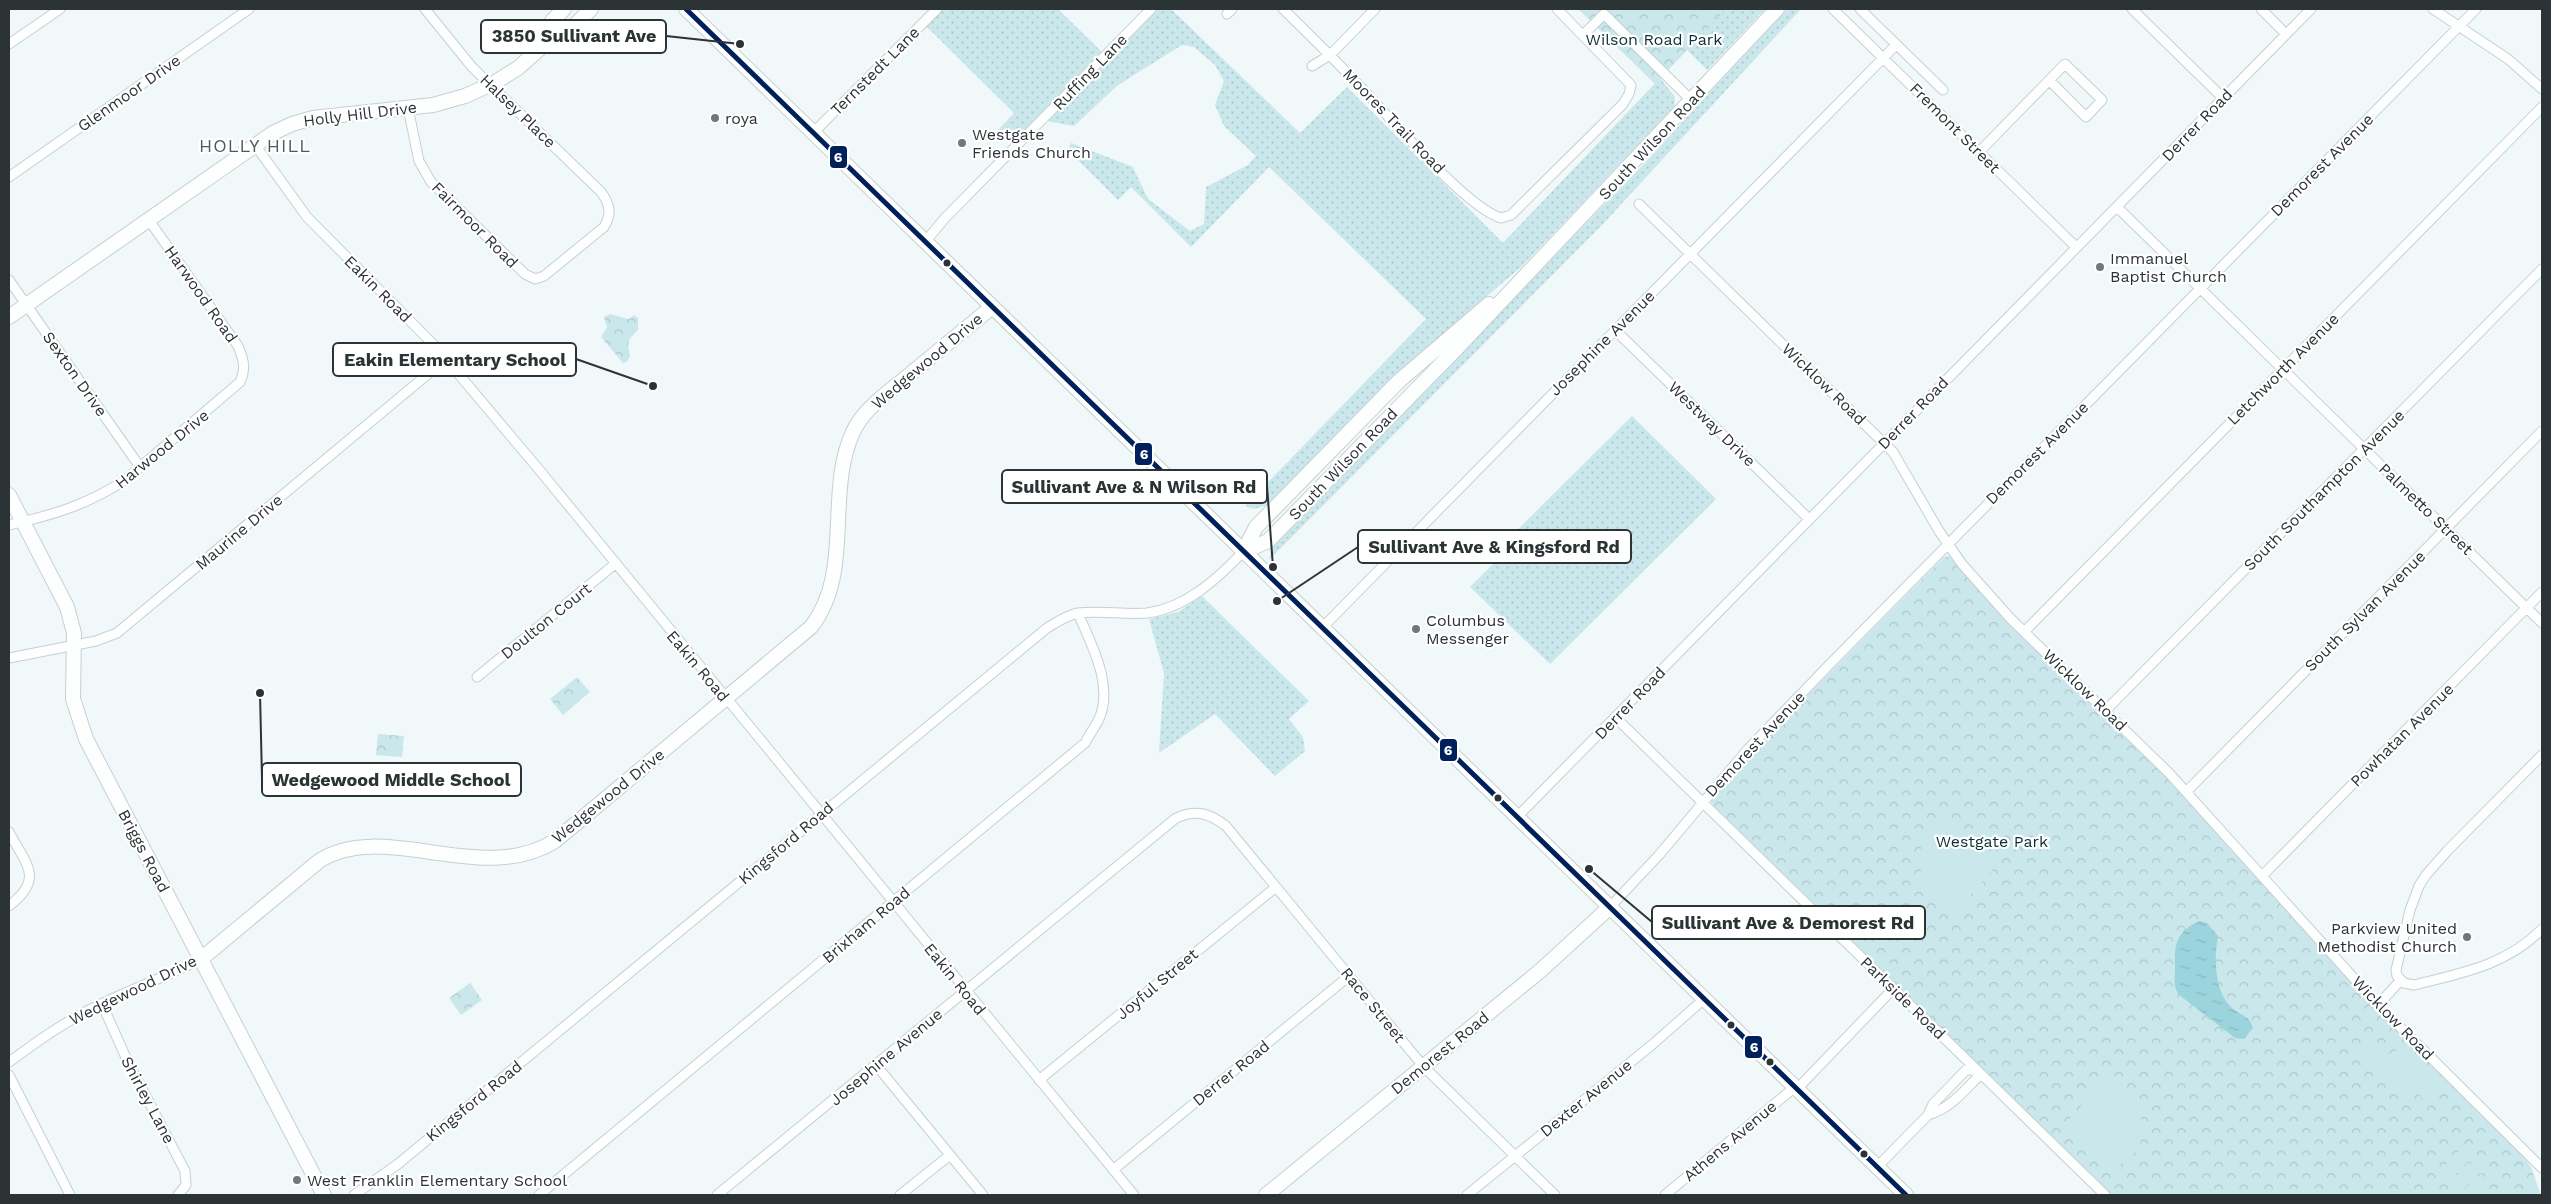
<svg xmlns="http://www.w3.org/2000/svg" width="2551" height="1204" font-family="'Work Sans',sans-serif">
<style>
.grass{fill:url(#grass-dots)}
.park{fill:url(#park-crowns)}
.pitch{fill:#cae7ec}
.water{fill:url(#water-ripples)}
.lines{fill:none;stroke-linecap:round;stroke-linejoin:round}
.street-casing{stroke:#c8cfd1;stroke-width:11}
.secondary-casing{stroke:#c8cfd1;stroke-width:16}
.street{stroke:#fdfefe;stroke-width:9}
.secondary{stroke:#fdfefe;stroke-width:14}
.bus-1-casing{stroke:#fff;stroke-width:9}
.bus-1{stroke:#00205b;stroke-width:5}
.poi-dot{fill:#717879;stroke:#fff;stroke-width:2}
.bus-dot{fill:#2c3334;stroke:#fff;stroke-width:2}
.labels{text-anchor:middle;dominant-baseline:central;stroke-width:4.5;stroke-linejoin:round;paint-order:stroke}
.park-label{font-size:16px;fill:#082f35;stroke:#fff}
.street-label{font-size:16px;fill:#2c3334;stroke:#fff}
.poi-label{font-size:16px;fill:#2c3334;stroke:#fff;text-anchor:start}
.neighbourhood-label{font-size:18px;letter-spacing:1px;fill:#4b5b5e;stroke:#fff}
.leader{fill:none;stroke:#2c3334;stroke-width:2}
.callout-dot{fill:#2c3334;stroke:#fff;stroke-width:2}
.callout{fill:#fff;stroke:#2c3334;stroke-width:2}
.callout-label{font-size:18px;text-anchor:middle;font-weight:bold;fill:#2c3334}
.line-badge{stroke:#fff;stroke-width:2}
.badge-label{font-size:14px;text-anchor:middle;font-weight:bold;fill:#fff}
</style>
<defs>
<pattern id="grass-dots" width="8" height="8" patternUnits="userSpaceOnUse" patternTransform="scale(1.25)"><rect width="8" height="8" fill="#cae7ec"/><path d="M2 2h.1M6 6h.1" fill="none" stroke="#aec7cb" stroke-width="1.8" stroke-linecap="round"/></pattern>
<pattern id="park-crowns" width="20" height="18" patternUnits="userSpaceOnUse" patternTransform="scale(1.25)"><rect width="20" height="18" fill="#cae7ec"/><path d="M2 6a3 3 0 1 1 6 0M12 15a3 3 0 1 1 6 0" fill="none" stroke="#aec7cb"/></pattern>
<pattern id="water-ripples" width="26" height="14" patternUnits="userSpaceOnUse" patternTransform="scale(1.25)"><rect width="26" height="14" fill="#9cd4dd"/><path d="M2 4q2-2 4 0t4 0M15 11q2-2 4 0t4 0" fill="none" stroke="#87b6be"/></pattern>
</defs>
<rect width="100%" height="100%" fill="#f0f8fa"/>
<!-- grass -->
<path class="grass" d="M 943,9 L 1058,9 L 1103,53 L 1013,144 L 998,130 L 1014,113 L 926,26 Z
M 1157,9 L 1171,9 L 1300,133 L 1347,87 L 1503,243 L 1660,78 L 1675,97 L 1674,107 L 1522,266 L 1395,375 L 1270,504 L 1254,509 L 1245,506 L 1426,319 L 1269,167 L 1191,247 L 1131,187 L 1118,200 L 1068,150 L 1071,143 L 1133,167 L 1148,199 L 1190,231 L 1204,224 L 1206,187 L 1248,165 L 1256,156 L 1224,126 L 1215,105 L 1224,81 L 1215,65 L 1194,47 L 1182,45 L 1118,85 L 1074,126 L 1047,121 Z
M 1646,9 L 1765,9 L 1707,70 Z
M 1787,9 L 1801,9 L 1602,225 L 1269,560 L 1272,545 L 1640,168 Z
M 1632,416 L 1716,499 L 1550,664 L 1470,587 L 1504,553 L 1499,548 Z
M 1202,596 L 1309,701 L 1289,719 L 1303,737 L 1305,751 L 1275,776 L 1215,714 L 1159,753 L 1164,673 L 1149,619 L 1178,612 Z"/>
<!-- park -->
<path class="park" d="M 1578,9 L 1726,9 L 1655,84 Z
M 610,314 L 629,319 L 634,315 L 638,318 L 638,330 C 628,340 627,340 630,356 L 627,362 L 623,363 L 601,337 L 607,327 L 604,317 Z
M 1949,556 L 2008,623 L 2168,777 L 2523,1156 L 2531,1167 L 2541,1195 L 2112,1195 L 1714,806 L 1711,801 L 1712,797 L 1789,714 L 1944,557 Z
M 577,677 L 590,692 L 563,715 L 550,699 Z
M 378,734 L 404,736 L 402,757 L 376,755 Z
M 470,983 L 482,1000 L 461,1015 L 449,998 Z"/>
<!-- pitch -->
<path class="pitch" d="M 1948,820 L 1996,866 L 1952,917 C 1935,899 1907,868 1925,841 C 1930,833 1940,826 1948,820 Z
M 2375,1040 L 2389,1054 L 2400,1049 L 2440,1088 L 2427,1102 L 2416,1092 L 2402,1094 L 2359,1053 Z
M 2111,1073 C 2128,1092 2154,1122 2137,1149 C 2131,1157 2121,1164 2113,1170 L 2066,1123 Z
M 2459,1151 L 2469,1161 L 2447,1183 L 2437,1173 Z
M 2470,1162 L 2480,1172 L 2459,1194 L 2449,1184 Z
M 2481,1173 L 2491,1183 L 2479,1195 L 2460,1195 Z"/>
<!-- water -->
<path class="water" d="M 2200,921 L 2207,923 L 2218,936 C 2214,958 2214,990 2231,1007 C 2240,1016 2249,1014 2253,1028 L 2244,1039 L 2235,1038 L 2178,994 C 2173,985 2175,977 2175,966 C 2174,945 2177,930 2200,921 Z"/>
<g class="lines">
<defs>
<path id="street" d="M 1283,9 C 1313,38 1343,68 1372,99 C 1398,127 1468,208 1501,218 L 1511,215 L 1623,104 L 1629,94 L 1631,85 L 1557,9
M 1833,9 L 2076,247
M 1860,9 L 1943,90
M 2132,9 L 2223,98
M 2261,9 L 2286,34
M 2433,9 L 2508,59 L 2542,89
M 1227,14 L 1232,9
M 1583,35 L 1604,14 L 1692,101
M 9,44 L 60,9
M 1312,66 L 1330,55 L 1375,9
M 408,108 L 419,161 L 431,182 L 525,274 L 535,279 L 544,276 L 604,227 C 612,214 610,204 601,192 L 472,67 L 425,9
M 813,133 L 937,9
M 255,145 L 307,217 L 435,346 L 541,472 L 1134,1195
M 1979,152 L 2065,64 L 2102,100 L 2086,117 L 2049,80
M 9,177 L 249,9
M 1639,204 L 1893,452 L 1939,531 L 1962,564 L 2010,618 L 2169,773 L 2378,1005 L 2542,1168
M 2117,207 L 2542,623
M 925,242 L 945,218 L 1151,9
M 9,280 L 140,467
M 1615,330 L 1809,519
M 9,525 C 53,515 87,505 125,480 L 240,382 C 246,369 244,360 238,346 L 148,219
M 1321,629 L 1896,45
M 2024,632 L 2542,107
M 9,658 L 96,641 L 117,633 L 446,359
M 477,677 L 615,564
M 2106,710 L 2542,269
M 1615,717 L 2105,1195
M 2542,755 L 2448,850 L 2426,875 L 2419,886 L 2410,910 L 2396,970 L 2397,976 L 2404,983 L 2414,985 C 2462,973 2507,965 2542,929
M 2187,791 L 2542,431
M 1516,818 L 2311,9
M 9,832 C 26,865 45,878 9,906
M 2262,876 L 2542,592
M 1610,907 L 1659,855 L 1748,749 L 1828,666 L 2476,9
M 102,1004 L 127,1060 L 185,1171 L 186,1185 L 178,1195
M 2378,1005 L 2400,981
M 9,1062 C 35,1043 60,1025 89,1010 C 125,991 164,978 201,959
M 876,1065 L 983,1195
M 9,1075 L 70,1195
M 1039,1080 L 1276,887
M 1797,1089 L 1893,989
M 1877,1167 L 1928,1115 L 1933,1104 L 1966,1070 L 1977,1070 L 1977,1078 C 1962,1093 1949,1109 1928,1115
M 1113,1170 L 1349,976
M 354,1195 L 398,1164 L 1047,628 C 1057,622 1067,615 1078,613 C 1100,610 1125,615 1147,613 C 1186,608 1217,579 1243,552
M 539,1195 L 1085,743 C 1089,735 1095,727 1099,719 C 1114,685 1091,644 1078,613
M 717,1195 L 1176,818 C 1196,809 1209,813 1226,826 L 1423,1066 L 1555,1195
M 900,1195 L 950,1155
M 1467,1195 L 1653,1044 L 1704,999
M 1665,1195 L 1795,1087"/>
<path id="secondary" d="M 686,9 L 1906,1195
M 545,44 L 552,21 L 564,9
M 9,317 L 273,133 L 292,124 L 313,118 L 433,105 L 465,96 L 494,83 L 518,68 L 545,44 L 564,36 L 591,9
M 9,495 L 67,607 L 74,633 L 73,699 L 86,739 L 324,1195
M 1243,552 L 1268,541 L 1457,348 L 1777,9
M 1243,552 L 1256,527 L 1399,381 L 1489,304
M 201,959 L 319,861 C 383,819 482,887 555,841 L 811,627 C 854,573 825,492 853,432 C 864,408 889,392 909,375 C 936,353 964,330 992,307
M 1266,1195 L 1540,971 L 1610,907"/>
</defs>
<!-- street casing -->
<use href="#street" class="street-casing"/>
<!-- secondary casing -->
<use href="#secondary" class="secondary-casing"/>
<!-- street -->
<use href="#street" class="street"/>
<!-- secondary -->
<use href="#secondary" class="secondary"/>
<defs>
<path id="bus-1" d="M 686,9 L 1906,1195"/>
</defs>
<!-- bus-1 casing -->
<use href="#bus-1" class="bus-1-casing"/>
<!-- bus-1 -->
<use href="#bus-1" class="bus-1"/>
</g>
<!-- markers -->
<g class="poi-dot">
<circle cx="715" cy="118" r="5"/>
<circle cx="962" cy="143" r="5"/>
<circle cx="2100" cy="267" r="5"/>
<circle cx="1416" cy="629" r="5"/>
<circle cx="2467" cy="937" r="5"/>
<circle cx="297" cy="1180" r="5"/>
</g>
<g class="bus-dot">
<circle cx="947" cy="263" r="4.5"/>
<circle cx="1498" cy="798" r="4.5"/>
<circle cx="1731" cy="1025" r="4.5"/>
<circle cx="1770" cy="1062" r="4.5"/>
<circle cx="1864" cy="1154" r="4.5"/>
</g>
<g class="labels">
<!-- park labels -->
<g class="park-label">
<text x="1654" y="39">Wilson Road Park</text>
<text x="1992" y="841">Westgate Park</text>
</g>
<!-- street labels -->
<g class="street-label">
<text transform="translate(875 71) rotate(-45)">Ternstedt Lane</text>
<text transform="translate(1090 72) rotate(-46)">Ruffing Lane</text>
<text transform="translate(129 93) rotate(-35)">Glenmoor Drive</text>
<text transform="translate(518 111) rotate(44)">Halsey Place</text>
<text transform="translate(360 114) rotate(-7)">Holly Hill Drive</text>
<text transform="translate(1394 121) rotate(46)">Moores Trail Road</text>
<text transform="translate(2197 125) rotate(-46)">Derrer Road</text>
<text transform="translate(1955 128) rotate(45)">Fremont Street</text>
<text transform="translate(1652 143) rotate(-47)">South Wilson Road</text>
<text transform="translate(2322 165) rotate(-45)">Demorest Avenue</text>
<text transform="translate(475 225) rotate(45)">Fairmoor Road</text>
<text transform="translate(378 289) rotate(45)">Eakin Road</text>
<text transform="translate(201 294) rotate(55)">Harwood Road</text>
<text transform="translate(1602 343) rotate(-45)">Josephine Avenue</text>
<text transform="translate(927 361) rotate(-40)">Wedgewood Drive</text>
<text transform="translate(2283 369) rotate(-45)">Letchworth Avenue</text>
<text transform="translate(75 374) rotate(55)">Sexton Drive</text>
<text transform="translate(1824 384) rotate(44)">Wicklow Road</text>
<text transform="translate(1913 413) rotate(-46)">Derrer Road</text>
<text transform="translate(1712 424) rotate(44)">Westway Drive</text>
<text transform="translate(162 449) rotate(-39)">Harwood Drive</text>
<text transform="translate(2037 453) rotate(-45)">Demorest Avenue</text>
<text transform="translate(1343 464) rotate(-46)">South Wilson Road</text>
<text transform="translate(2324 490) rotate(-45)">South Southampton Avenue</text>
<text transform="translate(2426 509) rotate(44)">Palmetto Street</text>
<text transform="translate(239 532) rotate(-40)">Maurine Drive</text>
<text transform="translate(2365 611) rotate(-45)">South Sylvan Avenue</text>
<text transform="translate(546 621) rotate(-39)">Doulton Court</text>
<text transform="translate(698 666) rotate(50)">Eakin Road</text>
<text transform="translate(2085 690) rotate(44)">Wicklow Road</text>
<text transform="translate(1630 703) rotate(-46)">Derrer Road</text>
<text transform="translate(2402 735) rotate(-45)">Powhatan Avenue</text>
<text transform="translate(1755 744) rotate(-47)">Demorest Avenue</text>
<text transform="translate(608 796) rotate(-39)">Wedgewood Drive</text>
<text transform="translate(786 843) rotate(-40)">Kingsford Road</text>
<text transform="translate(144 851) rotate(62)">Briggs Road</text>
<text transform="translate(866 925) rotate(-40)">Brixham Road</text>
<text transform="translate(955 979) rotate(51)">Eakin Road</text>
<text transform="translate(1157 984) rotate(-40)">Joyful Street</text>
<text transform="translate(133 990) rotate(-26)">Wedgewood Drive</text>
<text transform="translate(1903 998) rotate(44)">Parkside Road</text>
<text transform="translate(1373 1005) rotate(51)">Race Street</text>
<text transform="translate(2393 1018) rotate(46)">Wicklow Road</text>
<text transform="translate(1440 1053) rotate(-39)">Demorest Road</text>
<text transform="translate(886 1057) rotate(-40)">Josephine Avenue</text>
<text transform="translate(1231 1073) rotate(-39)">Derrer Road</text>
<text transform="translate(1586 1098) rotate(-39)">Dexter Avenue</text>
<text transform="translate(148 1100) rotate(62)">Shirley Lane</text>
<text transform="translate(474 1101) rotate(-39)">Kingsford Road</text>
<text transform="translate(1730 1141) rotate(-40)">Athens Avenue</text>
</g>
<!-- poi labels -->
<g class="poi-label">
<text x="725" y="118">roya</text>
<text x="972" y="134">Westgate<tspan x="972" dy="18">Friends Church</tspan></text>
<text x="2110" y="258">Immanuel<tspan x="2110" dy="18">Baptist Church</tspan></text>
<text x="1426" y="620">Columbus<tspan x="1426" dy="18">Messenger</tspan></text>
<text x="2457" y="928" text-anchor="end">Parkview United<tspan x="2457" dy="18">Methodist Church</tspan></text>
<text x="307" y="1180">West Franklin Elementary School</text>
</g>
<!-- neighbourhood labels -->
<g class="neighbourhood-label">
<text x="255" y="145">HOLLY HILL</text>
</g>
</g>
<!-- callouts -->
<path class="leader" d="M740 44L666 36M653 386L576 359M1273 567L1267 486M1277 601L1358 547M260 693L262 779M1589 869L1652 922"/>
<g class="callout-dot">
<circle cx="740" cy="44" r="5"/>
<circle cx="653" cy="386" r="5"/>
<circle cx="1273" cy="567" r="5"/>
<circle cx="1277" cy="601" r="5"/>
<circle cx="260" cy="693" r="5"/>
<circle cx="1589" cy="869" r="5"/>
</g>
<g class="callout">
<rect x="481" y="20" width="185" height="33" rx="5"/>
<rect x="333" y="343" width="243" height="33" rx="5"/>
<rect x="1002" y="470" width="265" height="33" rx="5"/>
<rect x="1358" y="530" width="273" height="33" rx="5"/>
<rect x="262" y="763" width="259" height="33" rx="5"/>
<rect x="1652" y="906" width="273" height="33" rx="5"/>
</g>
<g class="callout-label">
<text x="574" y="42">3850 Sullivant Ave</text>
<text x="455" y="366">Eakin Elementary School</text>
<text x="1134" y="493">Sullivant Ave &amp; N Wilson Rd</text>
<text x="1494" y="553">Sullivant Ave &amp; Kingsford Rd</text>
<text x="391" y="786">Wedgewood Middle School</text>
<text x="1788" y="929">Sullivant Ave &amp; Demorest Rd</text>
</g>
<g class="line-badge">
<rect x="829" y="145" width="19" height="24" rx="5" fill="#00205b"/>
<rect x="1134" y="442" width="19" height="24" rx="5" fill="#00205b"/>
<rect x="1439" y="738" width="19" height="24" rx="5" fill="#00205b"/>
<rect x="1744" y="1035" width="19" height="24" rx="5" fill="#00205b"/>
</g>
<g class="badge-label">
<text x="838" y="162">6</text>
<text x="1144" y="459">6</text>
<text x="1448" y="755">6</text>
<text x="1754" y="1052">6</text>
</g>
<!-- border -->
<rect width="2551" height="1204" fill="none" stroke="#2c3334" stroke-width="20"/>
</svg>
